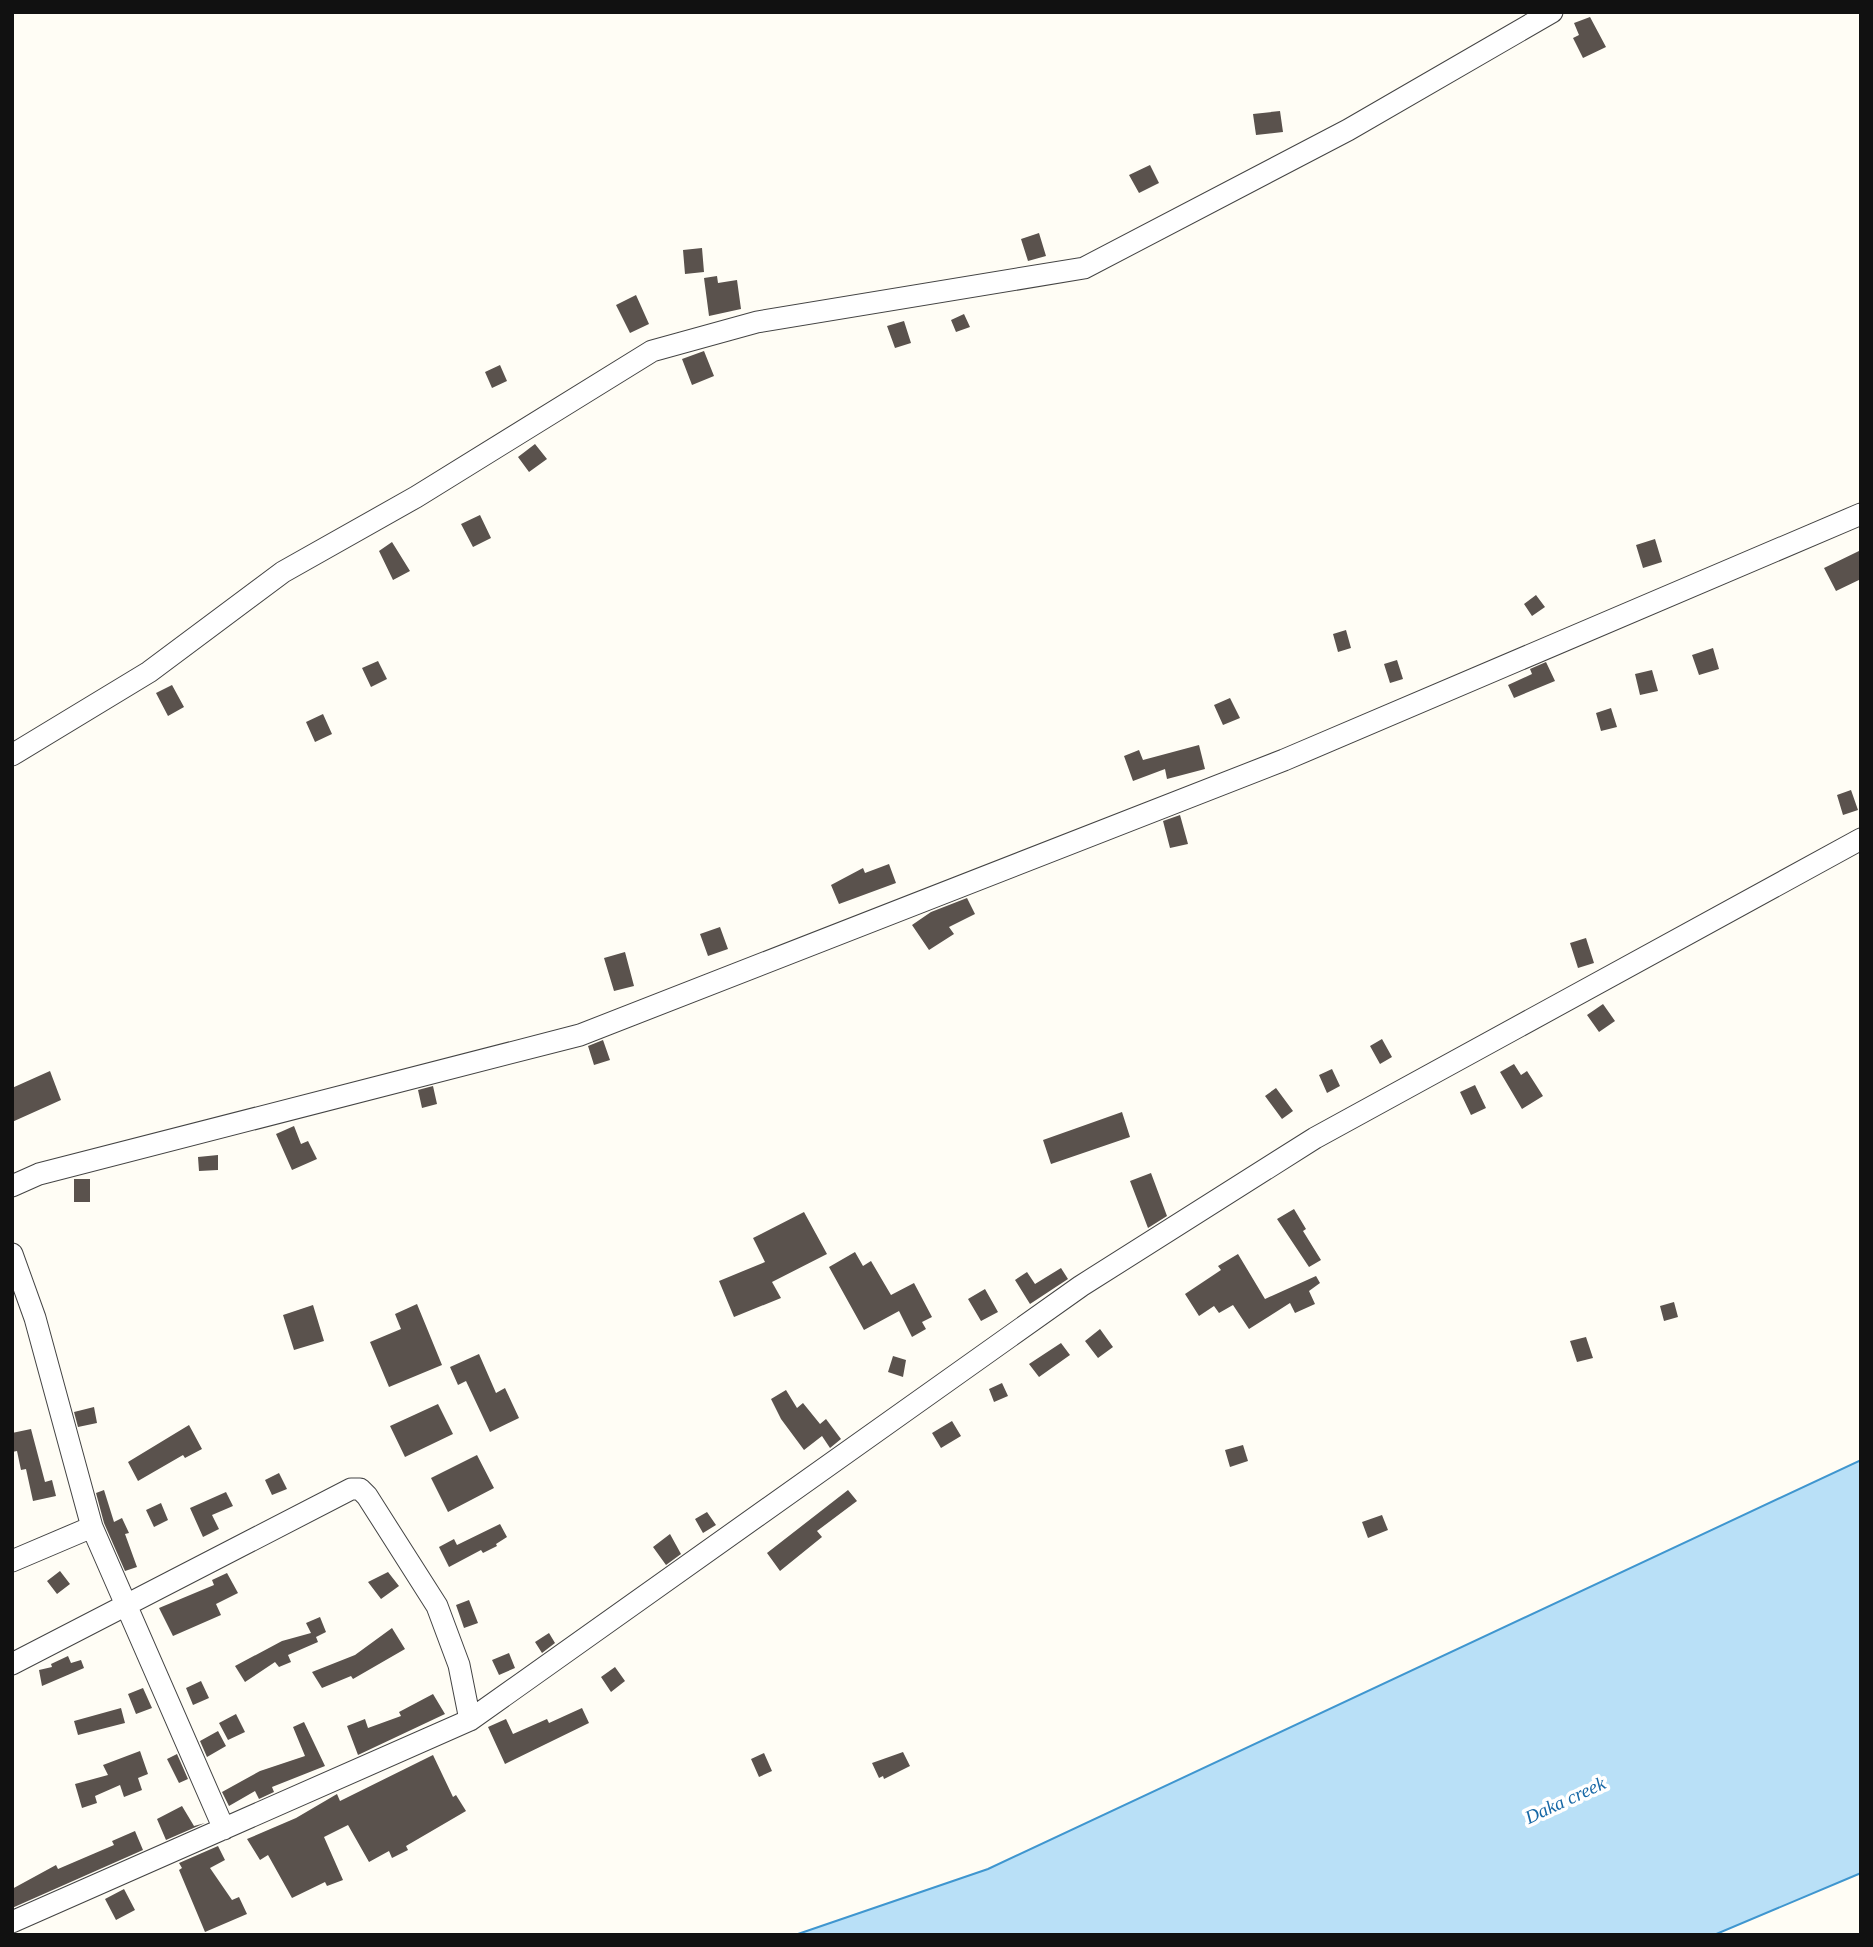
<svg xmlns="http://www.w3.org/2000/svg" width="1873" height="1947" font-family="Georgia,serif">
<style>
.water{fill:#b9e0f7;stroke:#3f96cf;stroke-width:2}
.building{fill:#5a524d}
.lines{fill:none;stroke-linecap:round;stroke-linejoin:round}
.street-casing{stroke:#444;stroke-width:23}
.street{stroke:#fff;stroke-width:21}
.labels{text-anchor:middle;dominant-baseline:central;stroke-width:7;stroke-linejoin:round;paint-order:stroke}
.water-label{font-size:19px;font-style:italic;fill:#1768a6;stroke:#fff}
</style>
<rect width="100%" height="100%" fill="#fffdf5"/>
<!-- water -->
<path class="water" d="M 1861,1460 L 1861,1873 L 1714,1935 L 795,1935 L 988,1869 Z"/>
<!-- building -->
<path class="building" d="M 1590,17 L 1606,47 L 1583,58 L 1573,38 L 1579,35 L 1574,23 Z
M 1280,111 L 1283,132 L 1256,135 L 1253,114 Z
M 1150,165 L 1159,183 L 1139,193 L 1129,175 Z
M 1039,233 L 1046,256 L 1028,261 L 1021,239 Z
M 702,248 L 704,272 L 685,274 L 683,250 Z
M 717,276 L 718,283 L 737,280 L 741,309 L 709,316 L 704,278 Z
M 636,295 L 649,324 L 630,333 L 616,305 Z
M 964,314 L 970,327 L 956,332 L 951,320 Z
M 904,321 L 911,343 L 895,348 L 887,326 Z
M 704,351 L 714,376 L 692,385 L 682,359 Z
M 500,365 L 507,381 L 492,388 L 485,372 Z
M 535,444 L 547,459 L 529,472 L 518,457 Z
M 480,515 L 491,538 L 473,547 L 461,524 Z
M 1655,539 L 1662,562 L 1643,568 L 1636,545 Z
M 392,542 L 410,571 L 393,580 L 379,551 Z
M 1861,550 L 1861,579 L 1836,591 L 1824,568 Z
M 1536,595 L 1545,607 L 1532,616 L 1524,604 Z
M 1346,630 L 1351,648 L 1338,652 L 1333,634 Z
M 1713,648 L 1719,669 L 1699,675 L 1692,655 Z
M 1397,660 L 1403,679 L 1390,683 L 1384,664 Z
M 378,661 L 387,679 L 371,687 L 362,668 Z
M 1546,662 L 1555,681 L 1514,698 L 1508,685 L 1532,674 L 1530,669 Z
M 1652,670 L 1658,691 L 1640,695 L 1635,674 Z
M 172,685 L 184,707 L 168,716 L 156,693 Z
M 1230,698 L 1240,718 L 1223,725 L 1214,705 Z
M 1611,708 L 1617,727 L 1601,731 L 1596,713 Z
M 323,714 L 332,734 L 315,742 L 306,722 Z
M 1199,745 L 1205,769 L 1167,779 L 1165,769 L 1133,781 L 1124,756 L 1139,750 L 1143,760 Z
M 1851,790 L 1858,810 L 1843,815 L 1837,795 Z
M 1180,815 L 1188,844 L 1170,848 L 1163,821 Z
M 889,864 L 896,883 L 839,904 L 831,885 L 863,868 L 865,873 Z
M 967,898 L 975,914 L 949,927 L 954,934 L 929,950 L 912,925 L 931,912 Z
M 720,927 L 728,949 L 708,956 L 700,934 Z
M 1586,938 L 1594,963 L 1578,968 L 1570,943 Z
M 625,952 L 634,986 L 614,991 L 604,958 Z
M 1603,1004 L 1615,1021 L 1599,1032 L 1587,1015 Z
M 1382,1039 L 1392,1057 L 1380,1064 L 1370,1046 Z
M 603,1040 L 610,1060 L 594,1065 L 588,1046 Z
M 1514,1064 L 1521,1075 L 1527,1071 L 1543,1096 L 1522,1109 L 1500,1072 Z
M 1332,1069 L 1340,1086 L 1327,1093 L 1319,1075 Z
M 50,1071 L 61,1100 L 12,1122 L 12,1088 Z
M 1475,1085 L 1486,1108 L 1471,1115 L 1460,1092 Z
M 433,1086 L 437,1104 L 422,1108 L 418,1090 Z
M 1276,1088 L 1293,1111 L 1282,1119 L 1265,1096 Z
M 1122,1112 L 1130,1137 L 1051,1164 L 1043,1140 Z
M 294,1126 L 301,1144 L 308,1141 L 317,1159 L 292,1170 L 276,1134 Z
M 218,1155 L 218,1170 L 199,1171 L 198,1157 Z
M 1151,1173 L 1167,1216 L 1148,1228 L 1130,1181 Z
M 74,1179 L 90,1179 L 90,1202 L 74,1202 Z
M 1294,1209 L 1306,1229 L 1303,1231 L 1321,1260 L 1309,1267 L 1277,1219 Z
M 804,1212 L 827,1254 L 772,1282 L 781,1298 L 734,1317 L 719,1281 L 765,1262 L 753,1238 Z
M 855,1252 L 863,1266 L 871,1261 L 891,1295 L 914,1283 L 932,1317 L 922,1322 L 926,1329 L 912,1337 L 899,1311 L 864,1330 L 829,1267 Z
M 1238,1254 L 1265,1299 L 1316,1276 L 1320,1283 L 1309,1291 L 1315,1304 L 1295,1313 L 1290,1303 L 1249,1329 L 1233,1305 L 1219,1313 L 1214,1306 L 1199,1316 L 1185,1294 L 1221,1270 L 1218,1266 Z
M 1061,1268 L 1068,1279 L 1030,1304 L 1015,1280 L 1027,1272 L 1035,1284 Z
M 985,1289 L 998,1312 L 981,1321 L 968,1299 Z
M 1674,1302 L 1678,1317 L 1664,1321 L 1660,1306 Z
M 417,1304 L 442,1365 L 389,1387 L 370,1342 L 401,1329 L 395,1314 Z
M 313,1305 L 324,1341 L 294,1350 L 283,1315 Z
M 1100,1329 L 1113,1347 L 1098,1358 L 1085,1341 Z
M 1586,1337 L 1593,1358 L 1577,1362 L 1570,1341 Z
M 1061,1343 L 1070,1355 L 1039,1377 L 1029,1364 Z
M 479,1354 L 496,1393 L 505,1388 L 519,1418 L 490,1432 L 466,1381 L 458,1385 L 450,1367 Z
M 893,1356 L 906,1360 L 903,1377 L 888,1372 Z
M 1002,1383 L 1008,1396 L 994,1402 L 989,1389 Z
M 786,1390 L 797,1408 L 803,1403 L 820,1424 L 826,1419 L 841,1439 L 830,1448 L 822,1436 L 804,1450 L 781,1419 L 771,1399 Z
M 438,1404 L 453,1434 L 405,1457 L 390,1426 Z
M 94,1407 L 97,1423 L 78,1427 L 74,1412 Z
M 952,1421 L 961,1436 L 941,1448 L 932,1433 Z
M 189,1425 L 202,1449 L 185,1458 L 183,1455 L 138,1481 L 128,1462 Z
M 31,1429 L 45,1482 L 52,1480 L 56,1496 L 33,1501 L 26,1469 L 21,1470 L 17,1451 L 12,1452 L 12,1433 Z
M 1243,1445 L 1248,1461 L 1230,1467 L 1225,1450 Z
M 477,1455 L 494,1488 L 448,1512 L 431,1478 Z
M 279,1473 L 287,1489 L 272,1495 L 265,1480 Z
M 104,1490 L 114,1522 L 122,1518 L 129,1533 L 125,1534 L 137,1567 L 125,1571 L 104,1523 L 96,1493 Z
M 848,1490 L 857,1501 L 817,1531 L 822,1537 L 780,1571 L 767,1553 Z
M 226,1492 L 233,1506 L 212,1515 L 219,1529 L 203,1537 L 190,1508 Z
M 161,1503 L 168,1520 L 154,1527 L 146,1510 Z
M 707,1512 L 716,1525 L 703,1533 L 695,1519 Z
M 1382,1515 L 1388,1530 L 1368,1538 L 1362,1522 Z
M 500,1524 L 507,1537 L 496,1544 L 497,1546 L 483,1553 L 481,1550 L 449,1567 L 439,1547 L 454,1539 L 457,1545 Z
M 670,1534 L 681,1554 L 666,1565 L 653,1547 Z
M 60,1571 L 70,1584 L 57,1594 L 47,1581 Z
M 388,1572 L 399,1586 L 381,1599 L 368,1582 Z
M 227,1573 L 238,1593 L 216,1604 L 221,1615 L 173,1636 L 159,1608 L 214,1585 L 212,1580 Z
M 469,1600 L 478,1623 L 464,1628 L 456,1605 Z
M 320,1617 L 326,1632 L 316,1637 L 318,1642 L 288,1655 L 291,1662 L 279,1667 L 275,1662 L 245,1682 L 235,1666 L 282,1641 L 311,1633 L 306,1623 Z
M 392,1628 L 405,1649 L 353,1679 L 351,1676 L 322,1688 L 312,1672 L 355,1655 Z
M 549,1633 L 555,1643 L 542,1653 L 535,1642 Z
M 509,1653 L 515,1668 L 499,1675 L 492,1660 Z
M 68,1656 L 71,1663 L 81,1660 L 84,1668 L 42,1686 L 39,1670 L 52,1667 L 51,1664 Z
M 615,1667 L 625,1681 L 611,1692 L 601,1677 Z
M 201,1681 L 209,1698 L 193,1705 L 186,1688 Z
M 143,1688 L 152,1708 L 136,1714 L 128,1694 Z
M 433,1694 L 445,1714 L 358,1755 L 347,1726 L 365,1719 L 368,1728 L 401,1716 L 399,1712 Z
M 121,1708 L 125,1723 L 78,1735 L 74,1721 Z
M 582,1708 L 589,1723 L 505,1764 L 488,1727 L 506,1719 L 513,1734 L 547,1719 L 549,1723 Z
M 236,1714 L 245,1732 L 228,1740 L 219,1723 Z
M 304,1722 L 325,1766 L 272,1787 L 274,1792 L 259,1799 L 255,1791 L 229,1806 L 222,1792 L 260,1771 L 305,1756 L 293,1727 Z
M 218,1731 L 226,1746 L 207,1757 L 200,1741 Z
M 140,1751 L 148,1774 L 138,1778 L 142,1790 L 124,1797 L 120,1785 L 95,1796 L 97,1803 L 82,1808 L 75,1784 L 108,1775 L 103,1765 Z
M 903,1752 L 910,1766 L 884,1779 L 883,1776 L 879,1778 L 872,1763 Z
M 764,1753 L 772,1771 L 759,1777 L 751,1759 Z
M 177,1754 L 188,1779 L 179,1783 L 167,1759 Z
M 433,1755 L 453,1797 L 456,1795 L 466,1811 L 406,1846 L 408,1850 L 392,1858 L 389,1851 L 369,1862 L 348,1825 L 324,1837 L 343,1880 L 327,1886 L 325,1882 L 292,1898 L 268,1855 L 260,1860 L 247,1839 L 296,1818 L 337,1794 L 340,1801 Z
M 182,1806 L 194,1826 L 205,1823 L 166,1840 L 157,1819 Z
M 135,1831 L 143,1850 L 12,1908 L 12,1889 L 56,1865 L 58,1869 L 114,1845 L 112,1841 Z
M 218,1846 L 225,1860 L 210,1868 L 232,1900 L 239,1897 L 247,1914 L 205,1932 L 179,1870 L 182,1868 L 179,1863 Z
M 124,1889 L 135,1910 L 116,1920 L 105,1899 Z"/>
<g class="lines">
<defs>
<path id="street" d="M 12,755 L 149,672 L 283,572 L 416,497 L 652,351 L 757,322 L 1084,268 L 1348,130 L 1552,12
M 12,1186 L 39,1174 L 580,1035 L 1284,760 L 1861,514
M 12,1254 L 35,1318 L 92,1527 L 224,1829
M 12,1561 L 92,1527
M 12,1664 L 351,1489 L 360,1489 L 367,1496 L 437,1606 L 459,1665 L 470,1720
M 12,1922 L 470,1720 L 1081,1286 L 1315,1138 L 1861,839"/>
</defs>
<!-- street casing -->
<use href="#street" class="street-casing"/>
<!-- street -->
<use href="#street" class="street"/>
</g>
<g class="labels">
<!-- water labels -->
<g class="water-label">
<text transform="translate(1565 1800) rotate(-25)">Daka creek</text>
</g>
</g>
<!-- border -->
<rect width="1873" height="1947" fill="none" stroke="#111111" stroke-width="28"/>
</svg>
